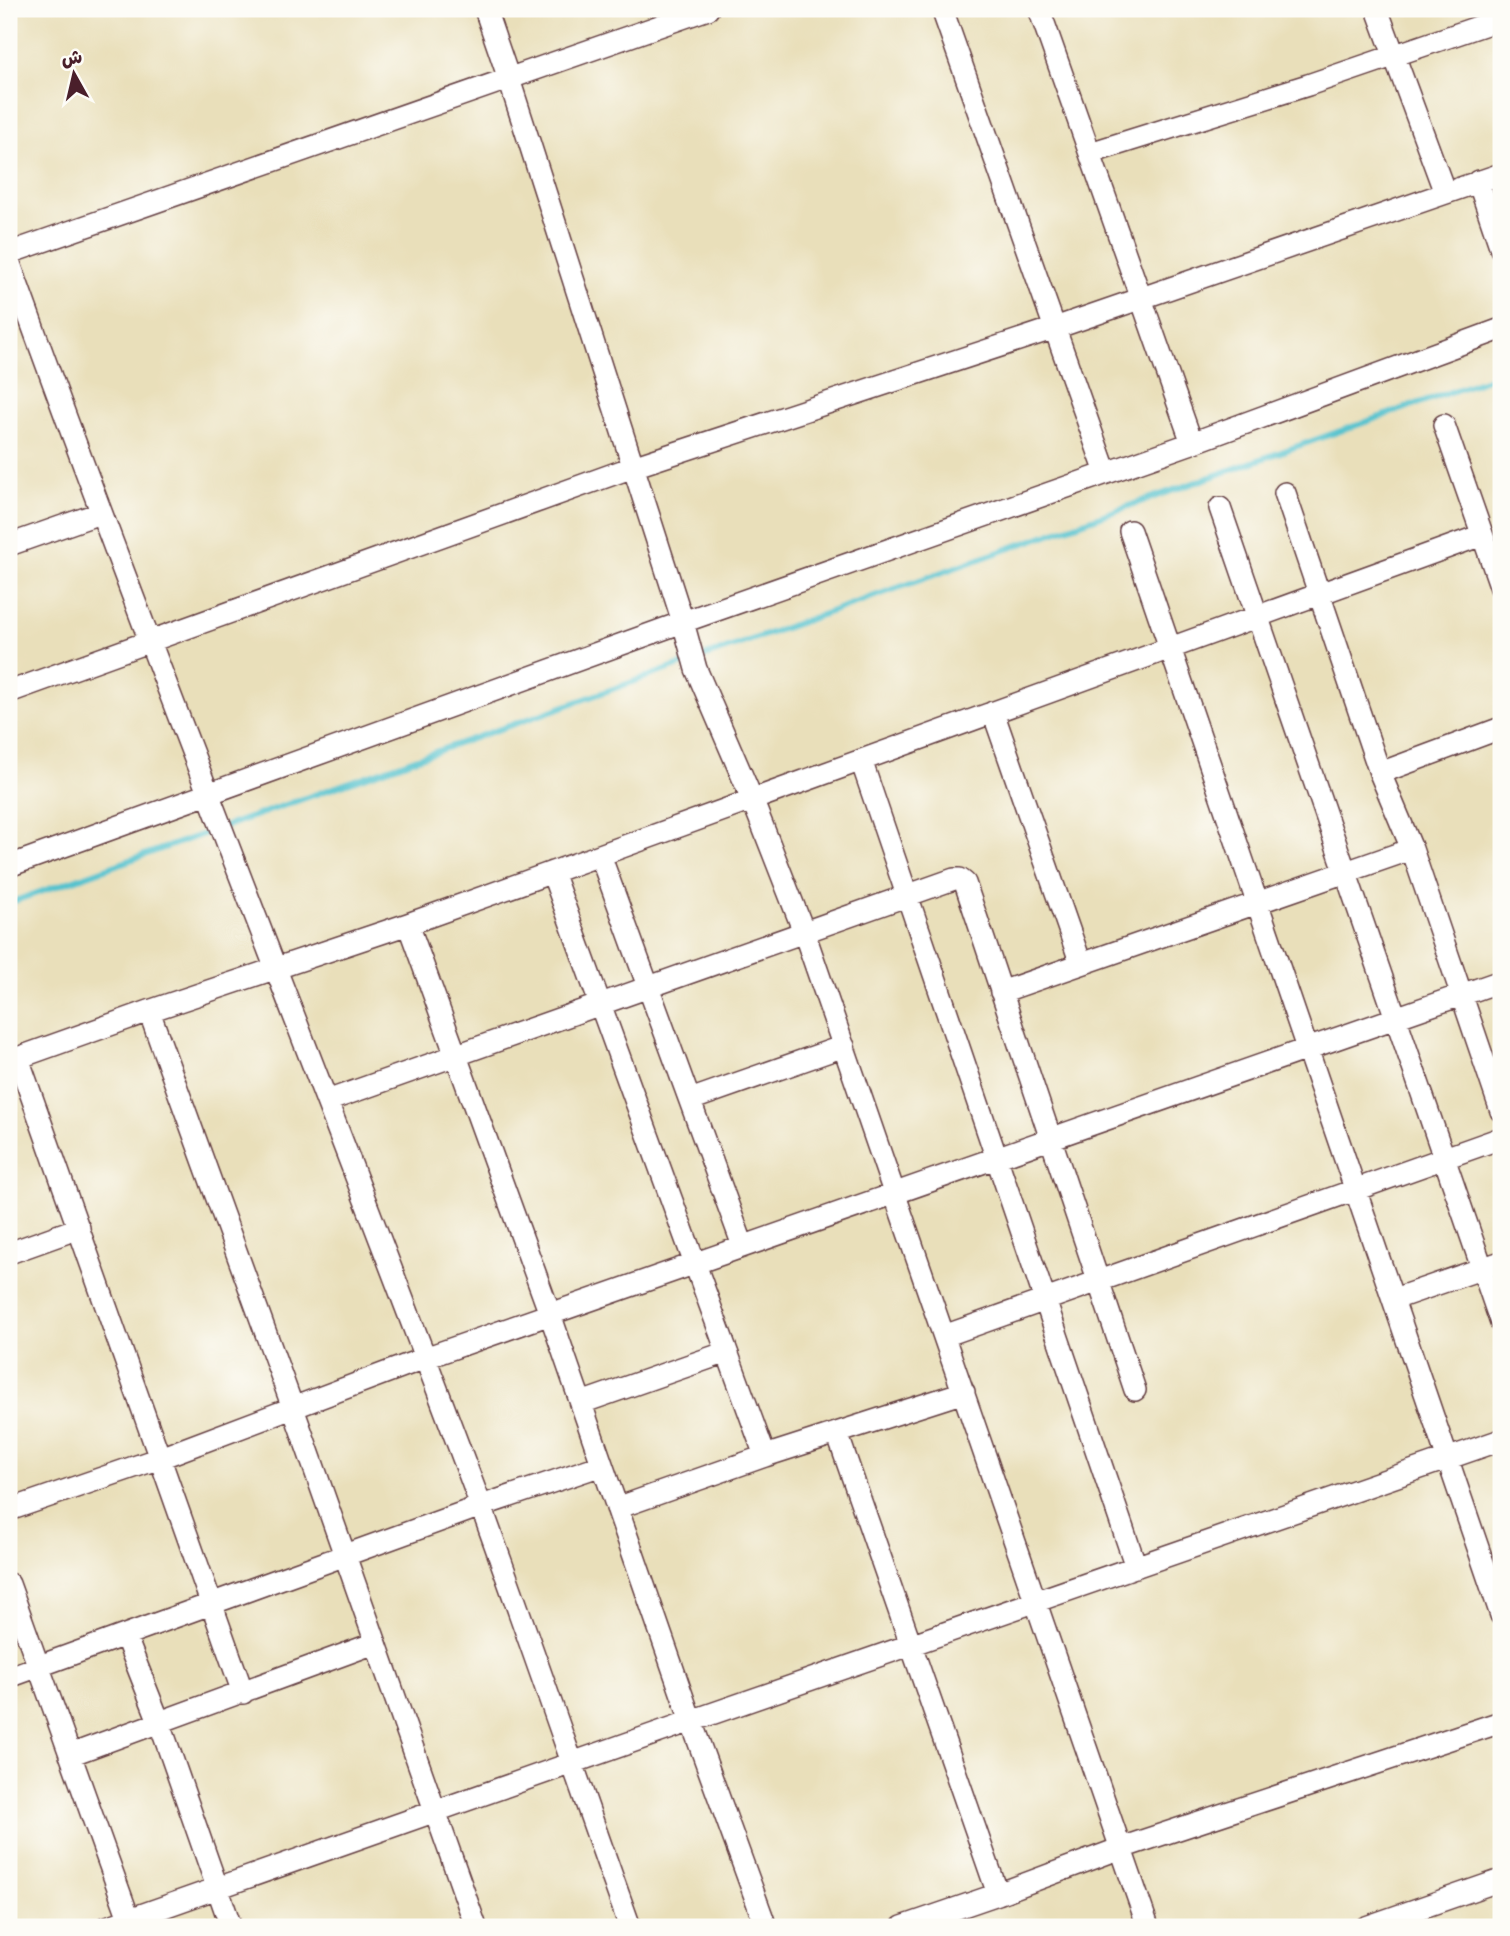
<svg xmlns="http://www.w3.org/2000/svg" width="1510" height="1936" font-family="'Comic Neue','Playpen Sans Arabic',sans-serif">
<style>
.lines{fill:none;stroke-linecap:round;stroke-linejoin:round}
.stream{stroke:#55c2ce;stroke-width:6}
.minor-casing{stroke:#623c40;stroke-width:24}
.minor{stroke:#fff;stroke-width:21}
</style>
<rect width="100%" height="100%" fill="#fdfcf7"/>
<filter id="ink" filterUnits="userSpaceOnUse"><feTurbulence type="fractalNoise" baseFrequency=".0143" numOctaves="2"/><feDisplacementMap in="SourceGraphic" scale="14" xChannelSelector="R" yChannelSelector="G"/><feConvolveMatrix kernelMatrix="1 2 1 2 8 2 1 2 1" color-interpolation-filters="sRGB"/></filter>
<filter id="wash" filterUnits="userSpaceOnUse"><feTurbulence type="fractalNoise" baseFrequency=".00686" numOctaves="4" result="noise"/><feDisplacementMap in="SourceGraphic" scale="28" xChannelSelector="R" yChannelSelector="G"/><feGaussianBlur stdDeviation="1.57" result="paint"/><feColorMatrix in="noise" values="0 0 0 0 0 0 0 0 0 0 0 0 0 0 0 0 0 1.4 0 .05"/><feComposite in="paint" operator="in"/></filter>
<g filter="url(#wash)">
<rect width="100%" height="100%" fill="#e9dfba"/>
<g class="lines">
<!-- stream -->
<path class="stream" d="M 9,903 L 1501,374"/>
</g>
</g>
<g filter="url(#ink)">
<g class="lines">
<defs>
<path id="minor" d="M 485,9 L 509,79 L 683,622 L 696,669 L 752,799 L 804,932 L 1148,1927
M 942,9 L 1106,473
M 1039,9 L 1192,443
M 1377,9 L 1445,193
M 1090,153 L 1308,85 L 1501,19
M 1478,181 L 1501,249
M 9,253 L 708,9
M 9,261 C 159,679 326,1090 481,1506 C 532,1646 580,1787 630,1927
M 1444,425 L 1501,588
M 1285,493 L 1380,773 L 1412,849 L 1501,1111
M 1220,508 L 1501,1323
M 1130,531 L 1501,1615
M 9,545 L 100,513
M 9,692 L 633,467 L 1055,328 L 1501,174
M 993,712 L 1081,964
M 861,760 L 1136,1567
M 1380,773 L 1501,728
M 600,855 L 743,1246
M 9,866 L 683,622 L 1192,443 L 1501,329
M 552,872 L 765,1456
M 408,924 L 550,1314 L 691,1721 L 766,1927
M 1001,992 L 1412,849
M 149,1011 L 293,1408 L 476,1927
M 18,1058 L 243,1693
M 9,1061 L 149,1011 L 408,924 L 600,855 L 1482,535
M 690,1100 L 844,1046
M 327,1101 L 954,879 L 960,879 L 965,883 L 1135,1390
M 9,1253 L 79,1228
M 1394,1299 L 1501,1262
M 944,1336 L 1501,1138
M 581,1403 L 727,1352
M 837,1433 L 998,1894
M 617,1508 L 765,1456 L 964,1392
M 9,1510 L 160,1458 L 425,1358 L 1501,981
M 9,1584 L 132,1927
M 125,1635 L 160,1724 L 231,1927
M 9,1677 L 481,1506 L 602,1465
M 70,1755 L 375,1643
M 107,1927 L 691,1721 L 1501,1440
M 902,1927 L 998,1894 L 1121,1848 L 1501,1722
M 1366,1927 L 1501,1880"/>
</defs>
<!-- minor casing -->
<use href="#minor" class="minor-casing"/>
<!-- minor -->
<use href="#minor" class="minor"/>
</g>
</g>
<!-- margin -->
<rect width="1510" height="1936" fill="none" stroke="#fdfcf7" stroke-width="35"/>
<!-- north arrow -->
<g transform="translate(74 74) rotate(352)" stroke="#fdfcf7" stroke-width="5" paint-order="stroke">
<path d="M0-5L12 26L0 18L-12 26Z" fill="#4a1f2b"/>
<text y="-10" font-size="19" font-weight="bold" text-anchor="middle" fill="#4a1f2b">ش</text>
</g>
</svg>
